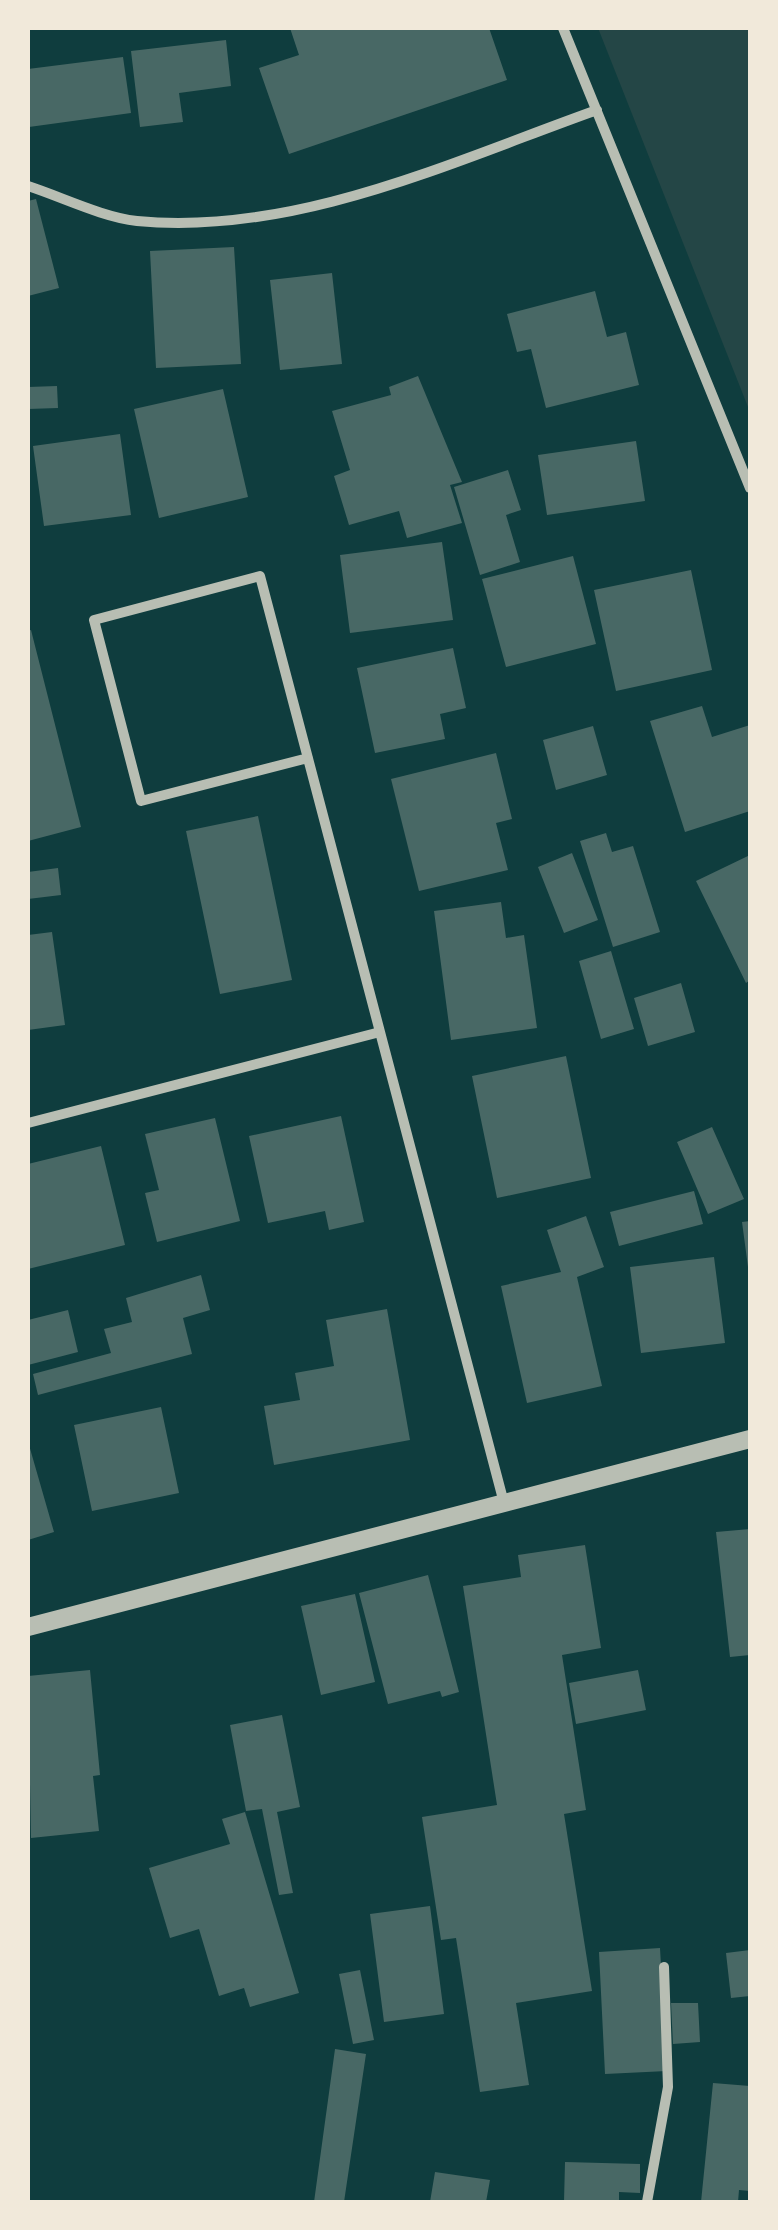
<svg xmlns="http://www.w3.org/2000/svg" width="778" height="2230" font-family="Quicksand,sans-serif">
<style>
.green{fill:#244646}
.building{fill:#486865}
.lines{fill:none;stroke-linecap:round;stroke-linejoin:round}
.minor{stroke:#b8beb3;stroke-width:10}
.tertiary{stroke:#b8beb3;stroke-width:18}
</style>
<rect width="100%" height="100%" fill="#0f3d3e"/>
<!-- green -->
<path class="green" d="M 598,28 L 750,28 L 750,412 Z"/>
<!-- building -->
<path class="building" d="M 290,28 L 489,28 L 507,80 L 289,154 L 259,68 L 299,55 Z
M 226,40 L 231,86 L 179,93 L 183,122 L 140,127 L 131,51 Z
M 123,57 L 131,113 L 29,127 L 28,69 Z
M 36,199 L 59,288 L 28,296 L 28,201 Z
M 234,247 L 241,364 L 156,368 L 150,251 Z
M 332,273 L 342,364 L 280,370 L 270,280 Z
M 595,291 L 607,337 L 626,332 L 639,385 L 546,408 L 531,349 L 517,352 L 507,314 Z
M 418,376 L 462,482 L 450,485 L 462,523 L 407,538 L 399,511 L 349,525 L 334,476 L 350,470 L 332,411 L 391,395 L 389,387 Z
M 57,386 L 58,408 L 28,409 L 28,387 Z
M 223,389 L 248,497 L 159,518 L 134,409 Z
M 120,434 L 131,515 L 44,526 L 33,446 Z
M 636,441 L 645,501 L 547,515 L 538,455 Z
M 508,470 L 521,510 L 506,515 L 520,562 L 480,575 L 454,487 Z
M 442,542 L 453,620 L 350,633 L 340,555 Z
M 573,556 L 596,644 L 506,667 L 482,579 Z
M 691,570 L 712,670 L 616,691 L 594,590 Z
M 31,630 L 81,827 L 28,841 L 28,631 Z
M 453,648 L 466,708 L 440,714 L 445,739 L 375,753 L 357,668 Z
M 702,706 L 712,737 L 750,725 L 750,811 L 685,832 L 650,721 Z
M 593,726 L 607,775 L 556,790 L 543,740 Z
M 496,753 L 512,819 L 496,823 L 508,870 L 419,891 L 391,779 Z
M 258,816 L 292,980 L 220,994 L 186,831 Z
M 606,833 L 612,852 L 633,846 L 660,932 L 613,947 L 580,841 Z
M 572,853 L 598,920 L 564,933 L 538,867 Z
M 750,855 L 750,980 L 746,983 L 696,881 Z
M 58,868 L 61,895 L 28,899 L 28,872 Z
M 501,902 L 506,938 L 524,935 L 537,1028 L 451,1040 L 434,911 Z
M 52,932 L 65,1025 L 28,1030 L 28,935 Z
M 611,951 L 634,1029 L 601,1039 L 579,961 Z
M 681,983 L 695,1032 L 648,1046 L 634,998 Z
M 566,1056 L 591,1178 L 497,1198 L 472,1076 Z
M 341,1116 L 364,1222 L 329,1230 L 325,1211 L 268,1223 L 249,1136 Z
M 215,1118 L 240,1221 L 157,1242 L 145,1193 L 159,1190 L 145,1134 Z
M 712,1127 L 744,1199 L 708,1214 L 677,1142 Z
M 101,1146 L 125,1245 L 28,1269 L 28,1164 Z
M 694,1191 L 703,1224 L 619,1246 L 610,1212 Z
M 586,1216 L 604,1267 L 577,1277 L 602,1386 L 527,1403 L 501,1286 L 561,1272 L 547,1230 Z
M 750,1221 L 750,1267 L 748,1267 L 742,1222 Z
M 714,1257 L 725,1343 L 641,1353 L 630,1267 Z
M 201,1275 L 210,1310 L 183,1318 L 192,1354 L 38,1395 L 33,1374 L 111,1353 L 104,1329 L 132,1322 L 126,1298 Z
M 387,1309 L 410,1440 L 274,1465 L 264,1406 L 300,1400 L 295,1373 L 334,1366 L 326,1320 Z
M 68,1310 L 78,1352 L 28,1365 L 28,1320 Z
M 161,1407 L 179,1493 L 92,1511 L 74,1425 Z
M 29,1445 L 54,1532 L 28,1540 L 28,1446 Z
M 750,1529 L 750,1655 L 730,1657 L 716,1532 Z
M 585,1545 L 601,1648 L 562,1655 L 586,1810 L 564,1814 L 592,1991 L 516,2003 L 529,2085 L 480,2092 L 456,1938 L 441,1940 L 422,1817 L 497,1805 L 463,1586 L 521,1577 L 518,1555 Z
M 428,1575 L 459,1692 L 442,1697 L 440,1691 L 388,1704 L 359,1593 Z
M 355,1594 L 375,1682 L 321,1695 L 301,1606 Z
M 90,1670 L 100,1775 L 93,1776 L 99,1831 L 31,1838 L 28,1676 Z
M 638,1670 L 646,1710 L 576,1724 L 569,1683 Z
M 282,1715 L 300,1807 L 277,1812 L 293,1893 L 279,1895 L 262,1809 L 246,1811 L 230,1725 Z
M 245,1812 L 299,1993 L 250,2007 L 244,1988 L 219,1996 L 199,1929 L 170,1938 L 149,1868 L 230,1844 L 222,1819 Z
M 430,1906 L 444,2014 L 384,2022 L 370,1914 Z
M 660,1948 L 667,2071 L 605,2074 L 599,1952 Z
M 750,1950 L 750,1996 L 731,1998 L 726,1953 Z
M 360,1970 L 374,2040 L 353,2044 L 339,1974 Z
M 671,2003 L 698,2003 L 700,2042 L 673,2044 Z
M 335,2049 L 366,2054 L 344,2202 L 314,2202 Z
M 713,2083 L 750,2086 L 750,2191 L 739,2190 L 738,2202 L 701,2202 Z
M 565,2162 L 640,2164 L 640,2193 L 619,2192 L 619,2202 L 564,2202 Z
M 435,2172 L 490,2180 L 486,2202 L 430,2202 Z"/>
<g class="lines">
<!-- minor -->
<path class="minor" d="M 563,28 L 750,488
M 28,186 C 62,197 102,217 137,221 C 295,236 451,162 597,110
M 308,758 L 141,801 L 94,620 L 260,576 L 504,1503
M 28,1123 L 380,1032
M 647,2202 L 668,2087 L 664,1967"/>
<!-- tertiary -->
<path class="tertiary" d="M 28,1627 L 750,1439"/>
</g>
<!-- border -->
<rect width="778" height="2230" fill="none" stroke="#f1e9da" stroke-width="60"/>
</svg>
